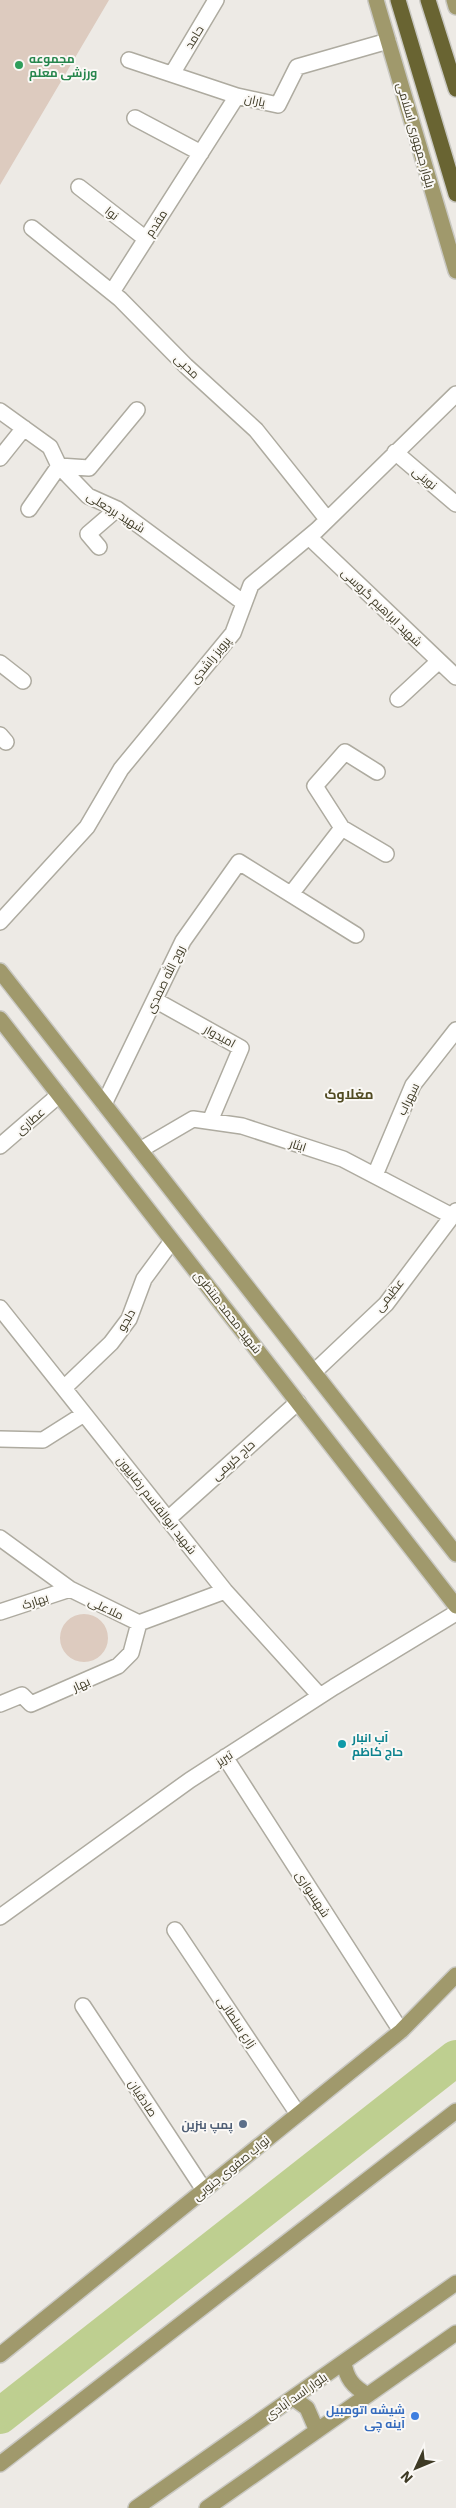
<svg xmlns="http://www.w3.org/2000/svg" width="456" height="2508" font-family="'IBM Plex Sans',Cairo,sans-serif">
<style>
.green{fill:#ddcbbf}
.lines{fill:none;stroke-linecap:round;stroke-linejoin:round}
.river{stroke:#becf90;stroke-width:36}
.minor-casing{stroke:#aeaba0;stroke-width:18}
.major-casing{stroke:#c9c8c2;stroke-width:18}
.highway-casing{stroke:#c9c8c2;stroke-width:18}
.minor{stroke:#fff;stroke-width:15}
.major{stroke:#a0996c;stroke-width:15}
.highway{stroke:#696432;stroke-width:15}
.leisure-dot{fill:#2e9e5b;stroke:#faf8f5;stroke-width:2}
.culture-dot{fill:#0f9aa8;stroke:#faf8f5;stroke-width:2}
.service-dot{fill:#5c6f8a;stroke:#faf8f5;stroke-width:2}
.shop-dot{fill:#3f7fe0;stroke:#faf8f5;stroke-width:2}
.labels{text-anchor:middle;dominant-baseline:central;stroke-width:4;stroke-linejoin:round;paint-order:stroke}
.street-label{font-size:12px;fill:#3e3a25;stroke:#faf8f5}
.leisure-label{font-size:12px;font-weight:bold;fill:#27864d;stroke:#faf8f5;text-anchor:start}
.culture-label{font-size:12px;font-weight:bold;fill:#0d838f;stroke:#faf8f5;text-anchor:start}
.service-label{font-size:12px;font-weight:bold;fill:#4e5e75;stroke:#faf8f5;text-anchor:end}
.shop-label{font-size:12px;font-weight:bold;fill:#366cbe;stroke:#faf8f5;text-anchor:end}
.neighbourhood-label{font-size:14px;font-weight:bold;fill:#504a21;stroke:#faf8f5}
</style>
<rect width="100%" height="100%" fill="#edeae5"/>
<!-- green -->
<path class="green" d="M 0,0 L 109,0 L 0,185 Z
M60 1638a24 24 0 1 1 48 0a24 24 0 1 1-48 0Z"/>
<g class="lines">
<!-- river -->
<path class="river" d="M 0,2416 L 456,2058"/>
<defs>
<path id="minor" d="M 129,60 L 237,96 L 278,105 L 297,67 L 388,41
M 172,74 L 216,0
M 135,118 L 201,153
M 79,187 L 146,239
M 32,228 L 120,299 L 186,366 L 256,430 L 327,519
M 112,292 L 237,96
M 0,411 L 50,447 L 59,466 L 88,496 L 117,509 L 244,603
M 395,452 L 456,504
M 0,458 L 24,428
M 29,509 L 59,466 L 89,468 L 137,410
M 309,537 L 456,677
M 99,547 L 88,534 L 117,509
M 0,663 L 23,681
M 398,699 L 439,661
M 0,735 L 6,742
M 342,828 L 315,786 L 345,752 L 377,772
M 291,894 L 342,828 L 386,854
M 0,922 L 87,827 L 121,769 L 233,633 L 251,585 L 317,530 L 456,394
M 155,1000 L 241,1048 L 210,1121
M 104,1104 L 183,941 L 239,862 L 356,935
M 0,1146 L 59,1095
M 140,1150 L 193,1119 L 242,1126 L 343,1159 L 452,1216
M 375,1175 L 413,1085 L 456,1030
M 0,1308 L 225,1591 L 320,1696
M 314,1372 L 386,1304 L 456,1211
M 64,1388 L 111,1343 L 129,1319 L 144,1279 L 172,1241
M 0,1439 L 43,1440 L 84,1414
M 168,1519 L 298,1402
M 0,1538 L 70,1589 L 139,1623 L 225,1591
M 0,1612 L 70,1589
M 0,1704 L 22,1695 L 31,1704 L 118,1666 L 131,1653 L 139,1623
M 225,1757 L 401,2031
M 0,1917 L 190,1780 L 334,1687 L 456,1613
M 175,1930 L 298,2114
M 83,2006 L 204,2190"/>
<path id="major" d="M 376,0 L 456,271
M 454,0 L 456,7
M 0,971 L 456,1554
M 0,1019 L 456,1606
M 0,2355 L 401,2031 L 456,1975
M 344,2362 C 346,2378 353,2387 368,2395
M 293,2398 L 307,2408 L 317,2431
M 0,2464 L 456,2111
M 136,2508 L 456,2283
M 207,2508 L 456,2333"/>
<path id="highway" d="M 398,0 L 456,194
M 428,0 L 456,89"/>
</defs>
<!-- minor casing -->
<use href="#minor" class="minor-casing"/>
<!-- major casing -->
<use href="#major" class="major-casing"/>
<!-- highway casing -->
<use href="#highway" class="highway-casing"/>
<!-- minor -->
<use href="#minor" class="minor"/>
<!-- major -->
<use href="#major" class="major"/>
<!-- highway -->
<use href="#highway" class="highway"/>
</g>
<!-- markers -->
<circle class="leisure-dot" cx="19" cy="65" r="5"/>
<circle class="culture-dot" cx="342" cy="1744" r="5"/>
<circle class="service-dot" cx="243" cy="2124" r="5"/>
<circle class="shop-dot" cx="415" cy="2416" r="5"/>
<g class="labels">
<!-- street labels -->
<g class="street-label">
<text transform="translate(194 37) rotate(-59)">حامد</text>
<text transform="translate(255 100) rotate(12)">یاران</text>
<text transform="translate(416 135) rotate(74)">بلوار جمهوری اسلامی</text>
<text transform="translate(112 213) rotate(38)">نوا</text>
<text transform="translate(156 223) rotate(-57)">مقدم</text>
<text transform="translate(187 366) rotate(44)">محبی</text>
<text transform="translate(425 478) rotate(40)">نوینی</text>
<text transform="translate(116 512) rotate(32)">شهید برجعلی</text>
<text transform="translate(382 607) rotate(44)">شهید ابراهیم گروسی</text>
<text transform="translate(210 660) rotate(-51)">پرویز راشدی</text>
<text transform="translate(165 979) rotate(-64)">روح الله صمدی</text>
<text transform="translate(220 1036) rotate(29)">امیدوار</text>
<text transform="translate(408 1099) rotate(-64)">سهراب</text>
<text transform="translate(30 1121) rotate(-41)">عطاری</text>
<text transform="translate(298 1145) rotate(18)">ایثار</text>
<text transform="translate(389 1295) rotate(-51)">عظیمی</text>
<text transform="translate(228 1312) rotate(52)">شهید محمد منتظری</text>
<text transform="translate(126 1320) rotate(-60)">دلجو</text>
<text transform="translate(233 1460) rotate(-42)">حاج کریمی</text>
<text transform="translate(157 1505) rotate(52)">شهید ابوالقاسم رضاییون</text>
<text transform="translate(35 1601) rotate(-18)">بهارک</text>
<text transform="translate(106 1608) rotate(25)">ملاعلی</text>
<text transform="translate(81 1684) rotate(-24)">بهار</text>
<text transform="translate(224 1758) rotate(-33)">تبریز</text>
<text transform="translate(313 1894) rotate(57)">شهسواری</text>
<text transform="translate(237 2022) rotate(56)">زارع سلطانی</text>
<text transform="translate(143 2098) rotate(57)">صادقیان</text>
<text transform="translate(231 2168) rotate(-39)">نواب صفوی جنوبی</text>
<text transform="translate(296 2396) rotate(-35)">بلوار اسد آبادی</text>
</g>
<!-- leisure labels -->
<g class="leisure-label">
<text x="29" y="58">مجموعه<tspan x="29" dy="14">ورزشی معلم</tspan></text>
</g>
<!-- culture labels -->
<g class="culture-label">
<text x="352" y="1737">آب انبار<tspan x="352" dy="14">حاج کاظم</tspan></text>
</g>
<!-- service labels -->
<g class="service-label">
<text x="233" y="2124">پمپ بنزین</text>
</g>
<!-- shop labels -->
<g class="shop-label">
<text x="405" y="2409">شیشه اتومبیل<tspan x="405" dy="14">آینه چی</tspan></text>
</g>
<!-- neighbourhood labels -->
<g class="neighbourhood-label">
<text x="349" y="1094">مغلاوک</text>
</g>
</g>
<!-- north arrow -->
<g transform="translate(416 2468) rotate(226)" stroke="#faf8f5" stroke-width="4" paint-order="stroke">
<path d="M0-4L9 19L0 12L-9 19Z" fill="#3e3a25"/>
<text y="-8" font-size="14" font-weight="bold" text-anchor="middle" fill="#3e3a25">N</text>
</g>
</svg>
